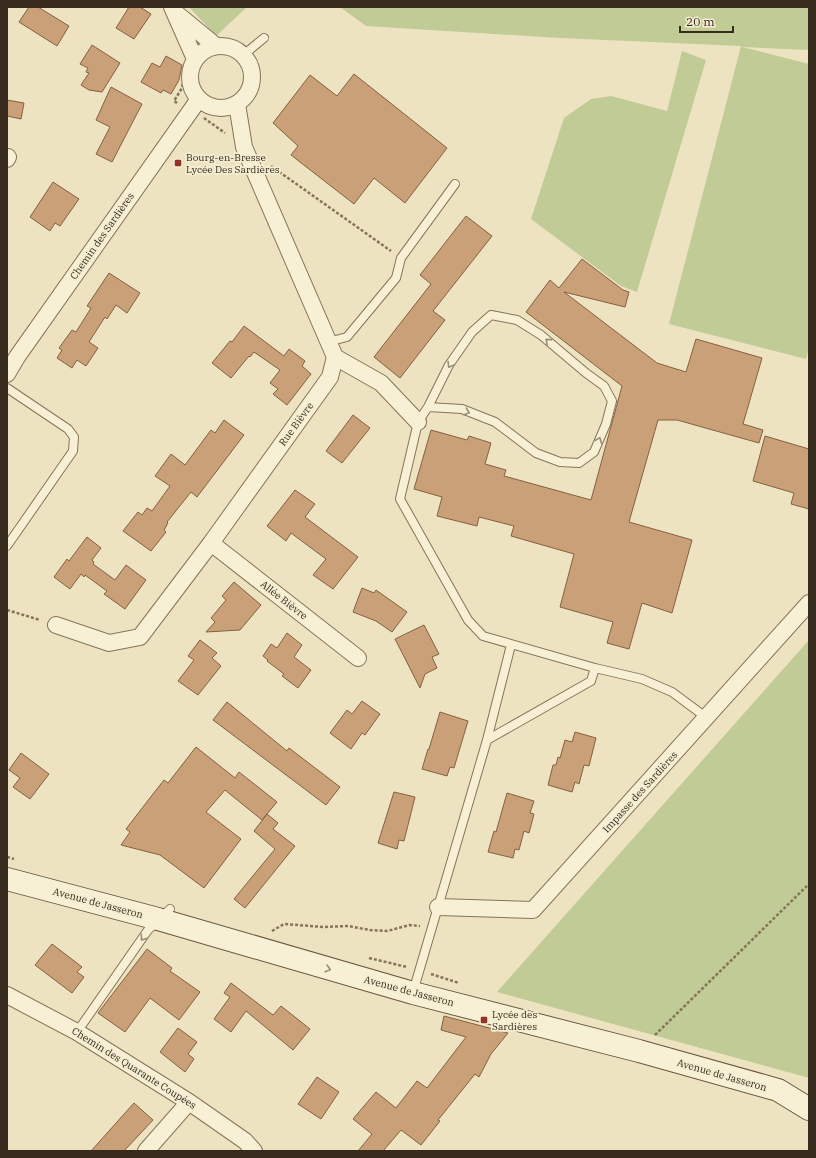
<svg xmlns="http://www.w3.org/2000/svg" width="816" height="1158" font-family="'IBM Plex Serif',serif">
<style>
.green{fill:#c1cb96}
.building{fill:#caa078;stroke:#856040}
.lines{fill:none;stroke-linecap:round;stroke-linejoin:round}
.lane-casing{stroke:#867459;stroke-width:10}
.street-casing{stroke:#867459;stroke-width:18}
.secondary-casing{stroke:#68553d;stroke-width:24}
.path{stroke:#867459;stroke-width:2.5;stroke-dasharray:3 2;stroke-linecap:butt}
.lane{stroke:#f8f0d4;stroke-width:8}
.street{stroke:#f8f0d4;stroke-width:16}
.secondary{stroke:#f8f0d4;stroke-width:22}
.oneway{stroke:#978e78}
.poi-dot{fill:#94312b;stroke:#f4edd1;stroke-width:1.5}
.labels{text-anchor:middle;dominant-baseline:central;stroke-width:3.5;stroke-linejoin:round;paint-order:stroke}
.poi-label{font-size:10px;fill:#362b1d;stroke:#f4edd1;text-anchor:start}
.street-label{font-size:10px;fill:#362b1d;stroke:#f4edd1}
</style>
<rect width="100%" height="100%" fill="#ede3c1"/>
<!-- green -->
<path class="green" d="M 189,7 L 247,7 L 216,36 Z
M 340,7 L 809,7 L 809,50 L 742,47 L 809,64 L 809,348 L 806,359 L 669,324 L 741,46 L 560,38 L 366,26 Z
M 682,51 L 706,60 L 637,292 L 621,286 L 531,219 L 564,118 L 591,99 L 611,96 L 667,111 Z
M 809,640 L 809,1078 L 497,992 Z"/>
<!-- building -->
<path class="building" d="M 29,7 L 38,7 L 69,26 L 57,46 L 19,22 Z
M 129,7 L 140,7 L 151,14 L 134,39 L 116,28 Z
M 92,45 L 120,63 L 102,92 L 89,90 L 81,85 L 89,73 L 86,72 L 88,68 L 80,64 Z
M 166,56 L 182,65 L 179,80 L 171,94 L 163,90 L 161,93 L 141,82 L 152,63 L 160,67 Z
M 354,74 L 447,148 L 405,203 L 374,178 L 354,204 L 291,155 L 298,146 L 273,123 L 310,75 L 337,96 Z
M 111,87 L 142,104 L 112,162 L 96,154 L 110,127 L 96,120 Z
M 7,100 L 24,103 L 21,119 L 7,116 Z
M 53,182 L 79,199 L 60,226 L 55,223 L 50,231 L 30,217 Z
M 466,216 L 492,236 L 433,311 L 445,320 L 400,378 L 374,357 L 431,284 L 420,275 Z
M 582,259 L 623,290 L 629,292 L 625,307 L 564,292 L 657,363 L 686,372 L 696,339 L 762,358 L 743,424 L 763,430 L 759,443 L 677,420 L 658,420 L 629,522 L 692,540 L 672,613 L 642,603 L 629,649 L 607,643 L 613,622 L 560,607 L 574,554 L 511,536 L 514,526 L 479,517 L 477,526 L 437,516 L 442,497 L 414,489 L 431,430 L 467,440 L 469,436 L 491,443 L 485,464 L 506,470 L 504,476 L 591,500 L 622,386 L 526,312 L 550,280 L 559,288 Z
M 109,273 L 140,293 L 127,313 L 116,305 L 107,319 L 105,317 L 89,342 L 98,348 L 86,366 L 77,360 L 72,368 L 57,358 L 62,350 L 59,348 L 72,330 L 76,332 L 91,308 L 87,306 Z
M 244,326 L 284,356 L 289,349 L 305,361 L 302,366 L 311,374 L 287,405 L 273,394 L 278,389 L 270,383 L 280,370 L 254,352 L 250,357 L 249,356 L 231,378 L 212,363 L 230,341 L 232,342 Z
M 353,415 L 370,428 L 342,463 L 326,451 Z
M 224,420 L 244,435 L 197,497 L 191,492 L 167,522 L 168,523 L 164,530 L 166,532 L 151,551 L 123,531 L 138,512 L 142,515 L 147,508 L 152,511 L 170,486 L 155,476 L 171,454 L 185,465 L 211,430 L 215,433 Z
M 765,436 L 809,449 L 809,509 L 791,504 L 794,493 L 753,481 Z
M 295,490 L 315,504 L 305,517 L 358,557 L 333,589 L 313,575 L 326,559 L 291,533 L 286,541 L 267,526 Z
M 87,537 L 101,548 L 92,560 L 94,562 L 93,564 L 115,580 L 126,565 L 146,580 L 125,609 L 104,594 L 107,591 L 85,575 L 84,577 L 81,574 L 70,589 L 54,577 L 67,559 L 69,561 Z
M 234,582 L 261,605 L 240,630 L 206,632 L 215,622 L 211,618 L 226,600 L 222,596 Z
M 362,588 L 374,593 L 376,590 L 407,612 L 392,632 L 376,621 L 353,612 Z
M 424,625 L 439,654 L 432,657 L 437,668 L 425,674 L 420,688 L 395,639 Z
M 287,633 L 302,645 L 294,657 L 311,670 L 298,688 L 282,676 L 284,674 L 267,661 L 268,660 L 263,656 L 271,644 L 277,648 Z
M 200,640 L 217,653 L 212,658 L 221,666 L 198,695 L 178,681 L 194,660 L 188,656 Z
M 362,701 L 380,714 L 365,735 L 362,733 L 351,749 L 330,733 L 347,710 L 352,714 Z
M 227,702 L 287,751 L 289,748 L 340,787 L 326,805 L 213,720 Z
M 440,712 L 468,721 L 454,768 L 450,767 L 447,776 L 422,769 L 428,749 L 429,749 Z
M 575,732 L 596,738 L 589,766 L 584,765 L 579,784 L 575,782 L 572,792 L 548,785 L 553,765 L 556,765 L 558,757 L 560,758 L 565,740 L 572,742 Z
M 196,747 L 235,778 L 239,772 L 277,802 L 262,820 L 225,790 L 206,812 L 241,839 L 204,888 L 160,855 L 121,845 L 130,832 L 126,829 L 153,794 L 164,780 L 168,783 Z
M 21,753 L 49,774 L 30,799 L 13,787 L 20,778 L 9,770 Z
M 394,792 L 415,797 L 404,841 L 399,840 L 397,849 L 378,843 Z
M 507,793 L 534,801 L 530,813 L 534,814 L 529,833 L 524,831 L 519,850 L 515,849 L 513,858 L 488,852 L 494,831 L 496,832 Z
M 267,814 L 278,823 L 273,829 L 295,846 L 245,908 L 234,899 L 275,849 L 254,831 Z
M 52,944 L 82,967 L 77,972 L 84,977 L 72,993 L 35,965 Z
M 147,949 L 172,968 L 170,971 L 200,992 L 179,1020 L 150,998 L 125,1032 L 98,1013 Z
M 231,983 L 273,1015 L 281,1006 L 310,1029 L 293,1050 L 246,1011 L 231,1032 L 214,1019 L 230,997 L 224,993 Z
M 444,1016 L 508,1033 L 491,1054 L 479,1077 L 475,1074 L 438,1120 L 440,1121 L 421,1145 L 401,1130 L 383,1151 L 358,1151 L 372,1134 L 353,1119 L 376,1092 L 396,1108 L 417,1081 L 427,1088 L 466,1037 L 441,1030 Z
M 178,1028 L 197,1042 L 188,1054 L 194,1059 L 185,1072 L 160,1052 Z
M 317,1077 L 339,1092 L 321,1119 L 298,1104 Z
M 134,1103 L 153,1120 L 124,1151 L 91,1151 Z"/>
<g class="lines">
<defs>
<path id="lane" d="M 242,56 L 264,38
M 328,342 L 347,337 L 396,278 L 401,258 L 455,184
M 7,388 L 68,429 L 74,437 L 73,451 L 7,546
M 428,407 L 462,409 L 495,422 L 536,453 L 560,462 L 579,463 L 594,452 L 606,424 L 612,401 L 604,386 L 586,373 L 541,335 L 517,320 L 491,315 L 472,332 L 449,365 L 428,407 L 418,422 L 400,499 L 468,620 L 483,636 L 595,668 L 642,679 L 672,692 L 707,718
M 487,740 L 591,681 L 595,668
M 413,992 L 487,740 L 511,645
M 77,1032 L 148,930 L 170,909"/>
<path id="street" d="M 172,7 L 195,59
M 177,14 L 216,46
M190 77a31 31 0 1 1 62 0a31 31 0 1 1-62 0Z
M 7,159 L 8,157
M 335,357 L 381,383 L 418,422
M 7,374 L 17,357 L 199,99
M 211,543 L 358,658
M 56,625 L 109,643 L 140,637 L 211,543 L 330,377 L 335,357 L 244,147 L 237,104
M 438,907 L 533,910 L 809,603
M 7,995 L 77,1032 L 189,1102 L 245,1141 L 254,1151
M 146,1151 L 189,1102"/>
<path id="secondary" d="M 7,879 L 158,919 L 413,993 L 639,1051 L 778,1090 L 809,1109"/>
</defs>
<!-- lane casing -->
<use href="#lane" class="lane-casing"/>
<!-- street casing -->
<use href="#street" class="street-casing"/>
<!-- secondary casing -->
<use href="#secondary" class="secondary-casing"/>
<!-- path -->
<path class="path" d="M 177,103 L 174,101 L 182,88 L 185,72
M 204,118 L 225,133
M 271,166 L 391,251
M 7,610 L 40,620
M 7,857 L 14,859
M 272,931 L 284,924 L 323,927 L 348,926 L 370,930 L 387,931 L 410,925 L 420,926
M 369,958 L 407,967
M 431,974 L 459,983
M 655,1035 L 809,884"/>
<!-- lane -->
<use href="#lane" class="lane"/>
<!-- street -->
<use href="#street" class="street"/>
<!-- secondary -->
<use href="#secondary" class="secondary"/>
</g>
<!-- one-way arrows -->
<defs><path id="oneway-chevron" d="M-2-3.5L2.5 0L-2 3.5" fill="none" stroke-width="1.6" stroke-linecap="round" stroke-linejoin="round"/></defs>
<g class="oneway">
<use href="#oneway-chevron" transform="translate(548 341) rotate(-140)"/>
<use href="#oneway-chevron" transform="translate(450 365) rotate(121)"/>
<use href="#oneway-chevron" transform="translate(467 412) rotate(19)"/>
<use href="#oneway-chevron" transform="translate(599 440) rotate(-68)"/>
<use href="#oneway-chevron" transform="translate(143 938) rotate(125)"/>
<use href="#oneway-chevron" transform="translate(328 969) rotate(16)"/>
</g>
<!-- markers -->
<g class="poi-dot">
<rect x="174" y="159" width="8" height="8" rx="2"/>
<rect x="480" y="1016" width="8" height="8" rx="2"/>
</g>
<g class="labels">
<!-- poi labels -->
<g class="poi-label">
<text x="186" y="157">Bourg-en-Bresse<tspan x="186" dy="12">Lycée Des Sardières</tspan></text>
<text x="492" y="1014">Lycée des<tspan x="492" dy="12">Sardières</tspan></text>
</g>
<!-- street labels -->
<g class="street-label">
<text transform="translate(102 236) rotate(-55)">Chemin des Sardières</text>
<text transform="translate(296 424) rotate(-54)">Rue Bièvre</text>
<text transform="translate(284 600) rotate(38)">Allée Bièvre</text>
<text transform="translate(640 792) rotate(-48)">Impasse des Sardières</text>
<text transform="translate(98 903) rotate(15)">Avenue de Jasseron</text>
<text transform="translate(409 991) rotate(15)">Avenue de Jasseron</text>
<text transform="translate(134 1068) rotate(32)">Chemin des Quarante Coupées</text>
<text transform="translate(722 1075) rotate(16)">Avenue de Jasseron</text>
</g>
</g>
<!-- border -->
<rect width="816" height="1158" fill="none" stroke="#362b1d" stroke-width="16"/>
<!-- scale -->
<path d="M680 26v6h53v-6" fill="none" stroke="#362b1d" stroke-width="2"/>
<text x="686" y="26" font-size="12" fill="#362b1d" stroke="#f4edd1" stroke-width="3" paint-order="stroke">20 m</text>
</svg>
